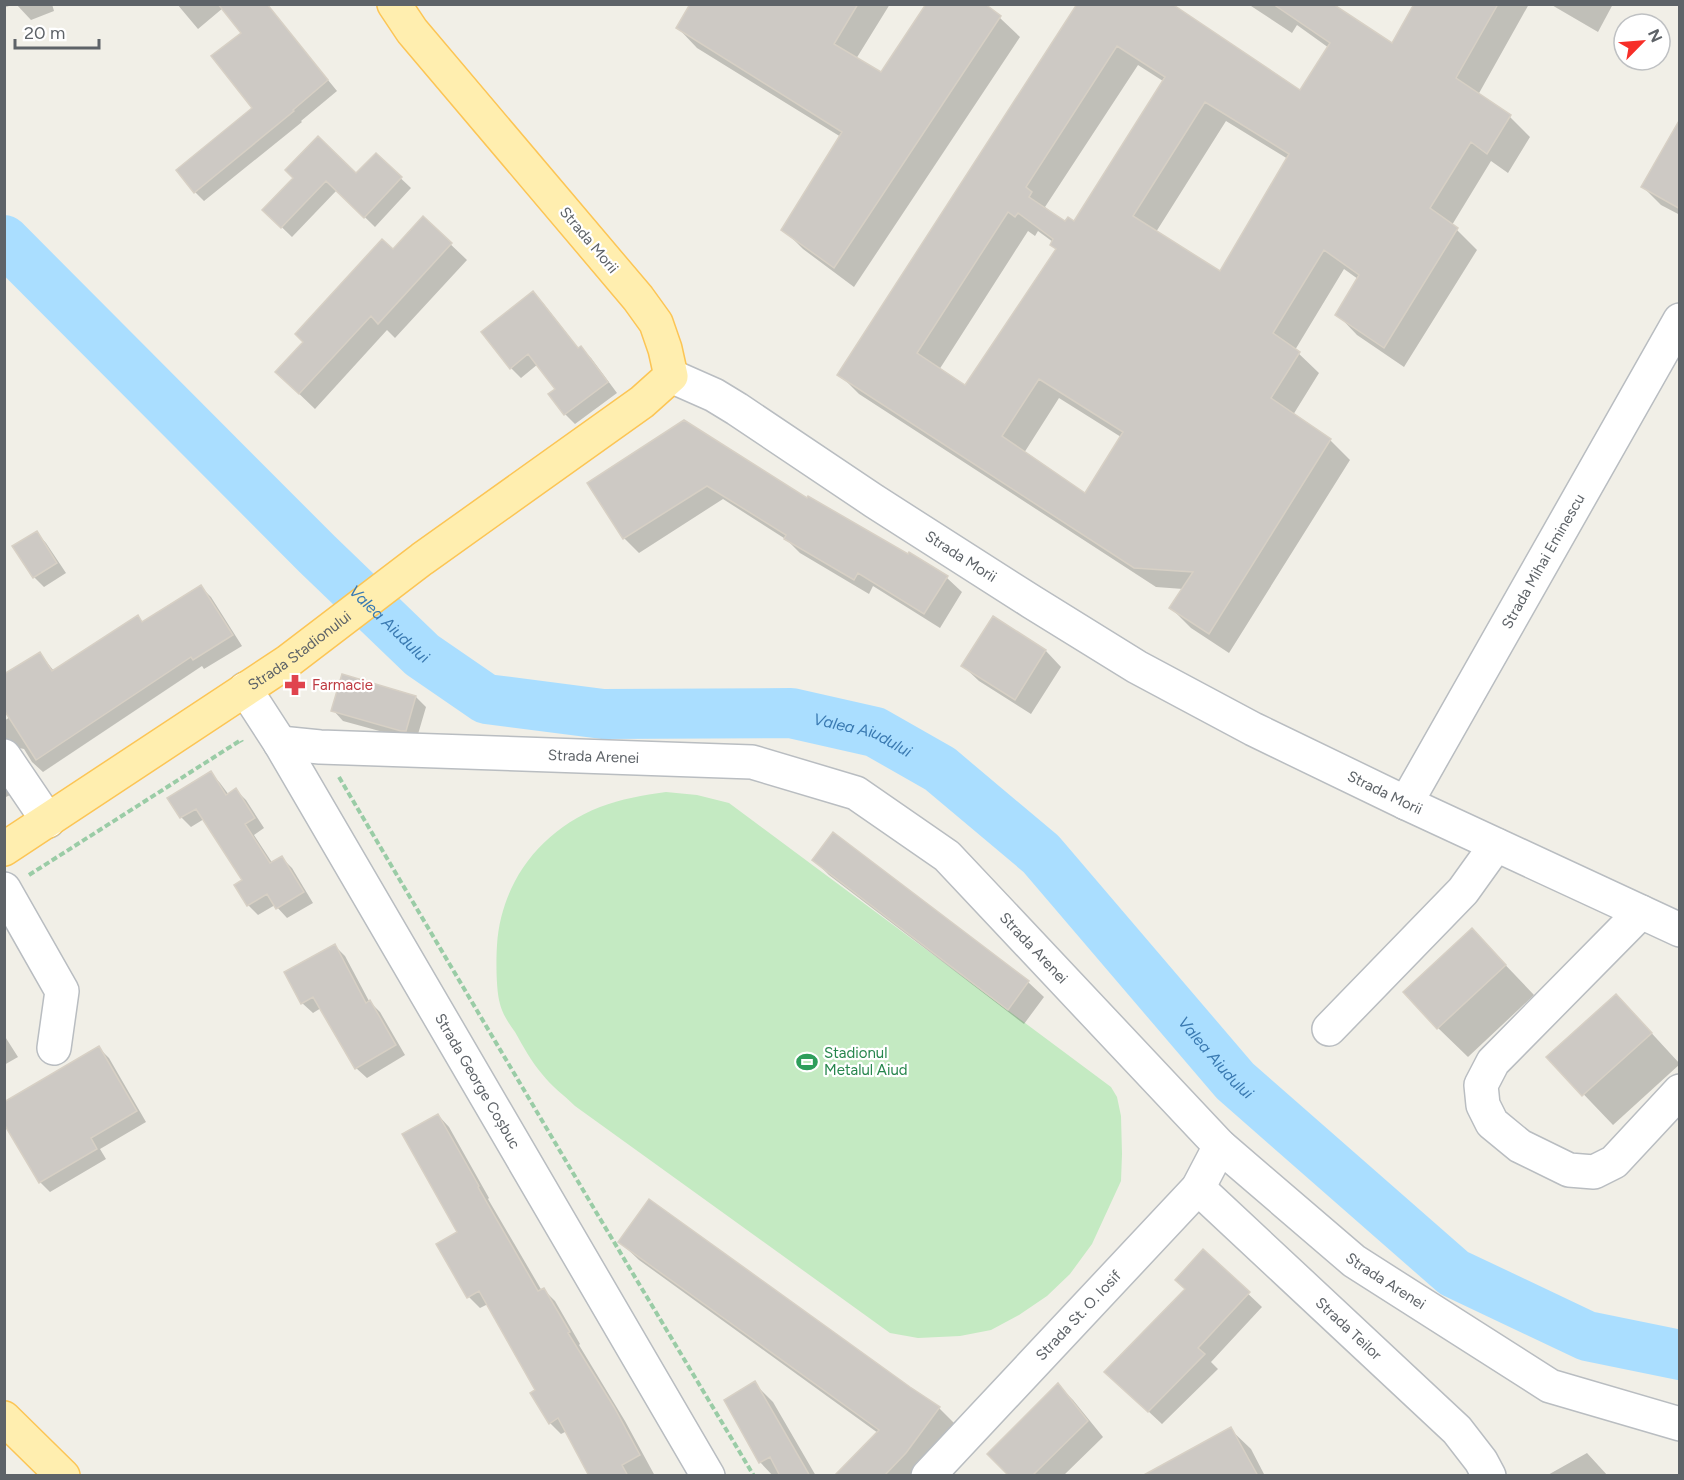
<svg xmlns="http://www.w3.org/2000/svg" width="1684" height="1480" font-family="Figtree,sans-serif">
<style>
.green{fill:#c4eac2}
.shadow{fill:#0003;fill-rule:evenodd}
.lines{fill:none;stroke-linecap:round;stroke-linejoin:round}
.river{stroke:#aadeff;stroke-width:50}
.building{fill:#cdc9c4;stroke:#d7d0c5;stroke-width:1.5;fill-rule:evenodd}
.minor-casing{stroke:#b9bdc1;stroke-width:36}
.major-casing{stroke:#fcc555;stroke-width:36}
.path{stroke:#9acca6;stroke-width:4;stroke-dasharray:6 3;stroke-linecap:butt}
.minor{stroke:#fff;stroke-width:33}
.major{stroke:#ffeeaf;stroke-width:33}
.labels{text-anchor:middle;dominant-baseline:central;stroke-width:4.5;stroke-linejoin:round;paint-order:stroke}
.street-label{font-size:15px;fill:#5e6368;stroke:#fff}
.health-label{font-size:15px;fill:#be3a42;stroke:#fff;text-anchor:start}
.leisure-label{font-size:15px;fill:#27864d;stroke:#fff;text-anchor:start}
.water-label{font-size:16px;font-style:italic;fill:#3a7ab2;stroke:#fff}
</style>
<rect width="100%" height="100%" fill="#f1efe7"/>
<!-- green -->
<path class="green" d="M 666,792 L 697,795 L 729,803 L 1111,1087 L 1117,1097 L 1121,1116 L 1122,1154 L 1121,1181 L 1092,1244 L 1070,1274 L 1047,1296 L 1019,1315 L 991,1330 L 960,1336 L 918,1338 L 890,1333 L 575,1106 C 564,1095 551,1086 542,1074 C 531,1061 523,1046 515,1032 C 509,1024 502,1013 500,1004 C 496,990 496,960 497,945 C 501,882 541,830 600,807 C 621,799 643,795 666,792 Z"/>
<!-- shadow -->
<path class="shadow" d="M 4,4 L 14,4 L 4,8 Z
M 16,4 L 52,4 L 54,11 L 31,20 Z
M 177,4 L 266,4 L 337,91 L 301,121 L 302,122 L 204,201 L 195,192 L 254,109 L 243,33 L 223,8 L 198,29 Z
M 692,4 L 890,4 L 856,59 L 881,75 L 982,4 L 1000,18 L 1020,37 L 854,287 L 803,249 L 783,229 L 841,137 L 697,48 L 678,28 Z
M 1078,4 L 1301,92 L 1329,48 L 1297,25 L 1292,33 L 1248,4 L 1331,4 L 1392,45 L 1416,4 L 1529,4 L 1478,95 L 1510,117 L 1530,137 L 1508,173 L 1491,161 L 1452,225 L 1477,250 L 1404,367 L 1357,335 L 1337,314 L 1358,279 L 1344,269 L 1295,350 L 1319,373 L 1293,415 L 1330,440 L 1350,460 L 1229,653 L 1191,628 L 1171,608 L 1183,589 L 1156,587 L 859,394 L 839,374 ZM 1138,65 L 1163,81 L 1074,223 L 1065,224 L 1045,207 ZM 1226,121 L 1288,159 L 1220,273 L 1156,232 ZM 1028,231 L 1035,236 L 1038,231 L 1053,242 L 1057,250 L 966,387 L 939,370 ZM 1059,398 L 1121,437 L 1085,495 L 1024,453 Z
M 1550,4 L 1613,4 L 1598,32 Z
M 1680,122 L 1680,215 L 1661,205 L 1643,187 Z
M 376,155 L 411,188 L 375,227 L 337,190 L 292,237 L 264,210 L 295,178 L 357,175 Z
M 423,218 L 467,260 L 395,338 L 387,330 L 315,409 L 292,387 L 305,342 Z
M 533,293 L 543,303 L 579,349 L 581,348 L 591,358 L 617,393 L 575,424 L 565,414 L 557,390 L 538,364 L 521,378 L 511,368 Z
M 684,422 L 808,500 L 909,556 L 910,554 L 947,578 L 962,592 L 940,628 L 873,586 L 869,594 L 800,553 L 787,540 L 723,499 L 639,553 L 624,538 Z
M 36,532 L 46,543 L 66,573 L 44,587 L 34,577 Z
M 201,587 L 211,597 L 242,646 L 204,669 L 202,666 L 43,772 L 32,762 L 24,749 L 14,747 L 4,750 L 4,721 L 10,717 L 40,654 L 54,671 L 137,617 L 143,623 Z
M 993,618 L 1046,651 L 1061,667 L 1031,714 L 979,681 L 963,666 Z
M 416,697 L 426,707 L 416,741 L 343,721 L 333,710 Z
M 210,772 L 220,783 L 229,795 L 236,790 L 246,800 L 264,828 L 254,835 L 273,864 L 282,858 L 292,868 L 313,903 L 287,918 L 275,905 L 258,915 L 248,905 L 244,881 L 204,819 L 191,827 L 181,817 Z
M 4,788 L 10,795 L 4,798 Z
M 833,834 L 1028,982 L 1044,997 L 1024,1024 L 829,875 L 814,860 Z
M 1472,930 L 1534,995 L 1468,1057 L 1438,1028 Z
M 335,946 L 345,956 L 369,1001 L 380,1012 L 405,1055 L 367,1078 L 356,1068 L 321,1008 L 313,1013 L 302,1003 Z
M 1616,996 L 1645,1026 L 1680,1064 L 1613,1125 L 1549,1058 Z
M 4,1035 L 18,1057 L 4,1065 Z
M 99,1048 L 109,1058 L 146,1122 L 100,1149 L 106,1159 L 50,1192 L 40,1182 Z
M 438,1115 L 449,1127 L 489,1198 L 488,1199 L 542,1291 L 544,1290 L 555,1301 L 580,1344 L 579,1345 L 625,1421 L 655,1476 L 590,1476 L 567,1431 L 561,1434 L 550,1423 L 537,1391 L 488,1304 L 480,1308 L 469,1297 L 438,1244 L 459,1232 Z
M 620,1242 L 939,1408 L 957,1426 L 921,1476 L 836,1476 L 878,1433 L 639,1260 Z
M 1203,1251 L 1262,1307 L 1211,1362 L 1218,1369 L 1162,1424 L 1120,1385 L 1187,1290 Z
M 754,1383 L 773,1402 L 816,1476 L 773,1476 L 760,1462 Z
M 1058,1385 L 1073,1400 L 1103,1437 L 1063,1476 L 1011,1476 Z
M 1230,1429 L 1251,1449 L 1265,1476 L 1145,1476 Z
M 1587,1453 L 1608,1476 L 1546,1476 Z"/>
<g class="lines">
<!-- river -->
<path class="river" id="s1" d="M 4,240 L 317,554 L 422,655 L 486,699 L 603,714 L 791,713 L 875,732 L 940,769 L 1041,854 L 1235,1081 L 1454,1273 L 1587,1336 L 1680,1355"/>
</g>
<!-- building -->
<path class="building" d="M 218,4 L 267,4 L 328,80 L 293,110 L 294,111 L 194,193 L 176,170 L 252,108 L 211,56 L 241,33 Z
M 690,4 L 858,4 L 834,44 L 881,72 L 926,4 L 985,4 L 1001,16 L 834,268 L 781,230 L 842,132 L 676,28 Z
M 1077,4 L 1172,4 L 1300,90 L 1330,43 L 1273,4 L 1333,4 L 1392,43 L 1414,4 L 1498,4 L 1456,78 L 1511,115 L 1487,154 L 1471,142 L 1430,208 L 1458,228 L 1384,348 L 1335,315 L 1359,275 L 1324,250 L 1273,333 L 1300,352 L 1271,398 L 1331,439 L 1209,634 L 1169,608 L 1193,572 L 1134,568 L 837,375 ZM 1117,46 L 1165,77 L 1074,221 L 1068,217 L 1065,221 L 1029,197 L 1032,192 L 1026,187 ZM 1205,102 L 1289,154 L 1220,271 L 1133,216 ZM 1008,212 L 1015,217 L 1018,213 L 1053,239 L 1050,245 L 1056,249 L 965,385 L 917,353 ZM 1039,379 L 1123,432 L 1085,493 L 1002,436 Z
M 1680,119 L 1680,209 L 1641,187 Z
M 318,136 L 356,173 L 376,153 L 402,177 L 364,218 L 326,181 L 281,228 L 262,210 L 293,178 L 285,170 Z
M 423,216 L 452,243 L 378,324 L 371,316 L 299,394 L 275,372 L 303,342 L 295,334 L 382,239 L 393,249 Z
M 533,291 L 578,348 L 581,346 L 608,382 L 564,415 L 548,394 L 555,389 L 528,354 L 510,369 L 481,332 Z
M 684,420 L 807,498 L 808,496 L 908,554 L 909,552 L 948,576 L 924,614 L 858,573 L 854,580 L 784,539 L 786,535 L 707,486 L 623,539 L 587,483 Z
M 37,531 L 57,563 L 33,578 L 12,546 Z
M 201,585 L 233,635 L 193,660 L 191,657 L 36,760 L 4,710 L 4,674 L 40,652 L 52,671 L 138,615 L 142,622 Z
M 993,616 L 1046,650 L 1015,700 L 961,666 Z
M 342,674 L 416,696 L 406,731 L 401,731 L 331,711 Z
M 211,771 L 226,795 L 236,788 L 255,818 L 245,824 L 270,863 L 282,856 L 304,892 L 276,909 L 267,894 L 247,906 L 234,885 L 242,880 L 196,809 L 180,818 L 167,798 Z
M 833,832 L 1029,981 L 1008,1010 L 812,860 Z
M 1472,928 L 1506,965 L 1437,1029 L 1403,992 Z
M 335,944 L 366,1003 L 370,1000 L 396,1045 L 355,1069 L 313,997 L 301,1004 L 284,972 Z
M 1616,994 L 1652,1033 L 1582,1096 L 1546,1057 Z
M 99,1046 L 137,1111 L 91,1138 L 97,1149 L 39,1183 L 4,1124 L 4,1102 Z
M 438,1114 L 479,1186 L 478,1187 L 538,1291 L 544,1288 L 570,1332 L 568,1333 L 614,1407 L 640,1455 L 622,1465 L 628,1476 L 589,1476 L 558,1418 L 549,1424 L 530,1393 L 535,1390 L 479,1291 L 467,1298 L 436,1244 L 457,1232 L 402,1134 Z
M 649,1199 L 910,1387 L 940,1407 L 906,1453 L 884,1476 L 834,1476 L 879,1430 L 618,1242 Z
M 1203,1249 L 1250,1292 L 1198,1348 L 1205,1354 L 1148,1412 L 1104,1372 L 1185,1289 L 1175,1280 Z
M 755,1381 L 810,1476 L 780,1476 L 770,1457 L 759,1463 L 724,1400 Z
M 1058,1383 L 1088,1421 L 1032,1476 L 1009,1476 L 987,1454 Z
M 1231,1427 L 1258,1476 L 1142,1476 Z"/>
<g class="lines">
<defs>
<g id="minor">
<path id="s2" d="M 671,376 L 714,395 L 737,409 L 874,501 L 1032,602 L 1137,667 L 1253,729 L 1406,803 L 1680,930"/>
<path id="s3" d="M 245,689 L 280,743 L 708,1476"/>
<path id="s4" d="M 280,743 L 320,747 L 752,762 L 856,793 L 947,856 L 1220,1146 L 1354,1261 L 1550,1386 L 1680,1424"/>
<path d="M 4,756 L 48,821"/>
<path id="s5" d="M 1406,803 L 1680,320"/>
<path d="M 4,889 L 62,991 L 54,1048"/>
<path d="M 1641,912 L 1493,1062 L 1481,1085 L 1483,1105 L 1492,1123 L 1520,1146 L 1569,1170 L 1594,1172 L 1614,1162 L 1680,1091"/>
<path d="M 1329,1029 L 1463,891 L 1496,845"/>
<path id="s6" d="M 1198,1188 L 1457,1430 L 1481,1461 L 1489,1476"/>
<path id="s7" d="M 928,1476 L 1198,1188 L 1220,1146"/>
</g>
<g id="major">
<path id="s8" d="M 4,849 L 287,662 L 422,559 L 642,402 L 671,376 L 665,349 L 656,323 L 638,298 L 412,31 L 394,4"/>
<path d="M 4,1418 L 63,1476"/>
</g>
</defs>
<!-- minor casing -->
<use href="#minor" class="minor-casing"/>
<!-- major casing -->
<use href="#major" class="major-casing"/>
<!-- path -->
<path class="path" d="M 339,777 L 599,1217 L 754,1476
M 29,875 L 241,740 L 242,742"/>
<!-- minor -->
<use href="#minor" class="minor"/>
<!-- major -->
<use href="#major" class="major"/>
</g>
<!-- icons -->
<defs>
<symbol id="pharmacy-bare" viewBox="-9 -9 18 18"><path d="M-2-6h4v4h4v4h-4v4h-4v-4h-4v-4h4Z" fill="#e0444e" stroke="#fff" stroke-width="2.5" paint-order="stroke"/></symbol>
<symbol id="stadium-bare" viewBox="-9 -9 18 18"><path d="M0-5a6.5 5 0 1 0 0 10a6.5 5 0 1 0 0-10ZM-3.5-1.8h7v3.6h-7Z" fill="#2e9e5b" stroke="#fff" stroke-width="2.5" paint-order="stroke"/></symbol>
</defs>
<g fill-rule="evenodd">
<use href="#pharmacy-bare" x="280" y="670" width="30" height="30"/>
<use href="#stadium-bare" x="792" y="1047" width="30" height="30"/>
</g>
<g class="labels">
<!-- street labels -->
<g class="street-label">
<text transform="translate(589 240) rotate(50)">Strada Morii</text>
<text stroke="none"><textPath href="#s2" startOffset="342">Strada Morii</textPath></text>
<text stroke="none"><textPath href="#s5" startOffset="278">Strada Mihai Eminescu</textPath></text>
<text stroke="none"><textPath href="#s8" startOffset="356">Strada Stadionului</textPath></text>
<text stroke="none"><textPath href="#s4" startOffset="314">Strada Arenei</textPath></text>
<text stroke="none"><textPath href="#s2" startOffset="828">Strada Morii</textPath></text>
<text stroke="none"><textPath href="#s4" startOffset="818">Strada Arenei</textPath></text>
<text stroke="none"><textPath href="#s3" startOffset="456">Strada George Coșbuc</textPath></text>
<text stroke="none"><textPath href="#s4" startOffset="1304">Strada Arenei</textPath></text>
<text stroke="none"><textPath href="#s7" startOffset="220">Strada St. O. Iosif</textPath></text>
<text stroke="none"><textPath href="#s6" startOffset="206">Strada Teilor</textPath></text>
</g>
<!-- health labels -->
<g class="health-label">
<text x="312" y="685">Farmacie</text>
</g>
<!-- leisure labels -->
<g class="leisure-label">
<text x="824" y="1053">Stadionul<tspan x="824" dy="17">Metalul Aiud</tspan></text>
</g>
<!-- water labels -->
<g class="water-label">
<text stroke="none"><textPath href="#s1" startOffset="544">Valea Aiudului</textPath></text>
<text stroke="none"><textPath href="#s1" startOffset="1048">Valea Aiudului</textPath></text>
<text stroke="none"><textPath href="#s1" startOffset="1534">Valea Aiudului</textPath></text>
</g>
</g>
<!-- border -->
<rect width="1684" height="1480" fill="none" stroke="#5e6368" stroke-width="12"/>
<!-- north arrow -->
<g transform="translate(1642 42) rotate(65)"><circle r="28" fill="#ffffff" stroke="#bfc1c3" stroke-width="1.5"/>
<path d="M0-4.5L10 22L0 15L-10 22Z" fill="#f72e28"/>
<text y="-9" font-size="16" font-weight="bold" text-anchor="middle" fill="#5e6368">N</text>
</g>
<!-- scale -->
<path d="M15 39v9h84v-9" fill="none" stroke="#5e6368" stroke-width="3"/>
<text x="24" y="39" font-size="18" fill="#5e6368" stroke="#ffffff" stroke-width="4.5" paint-order="stroke">20 m</text>
</svg>
